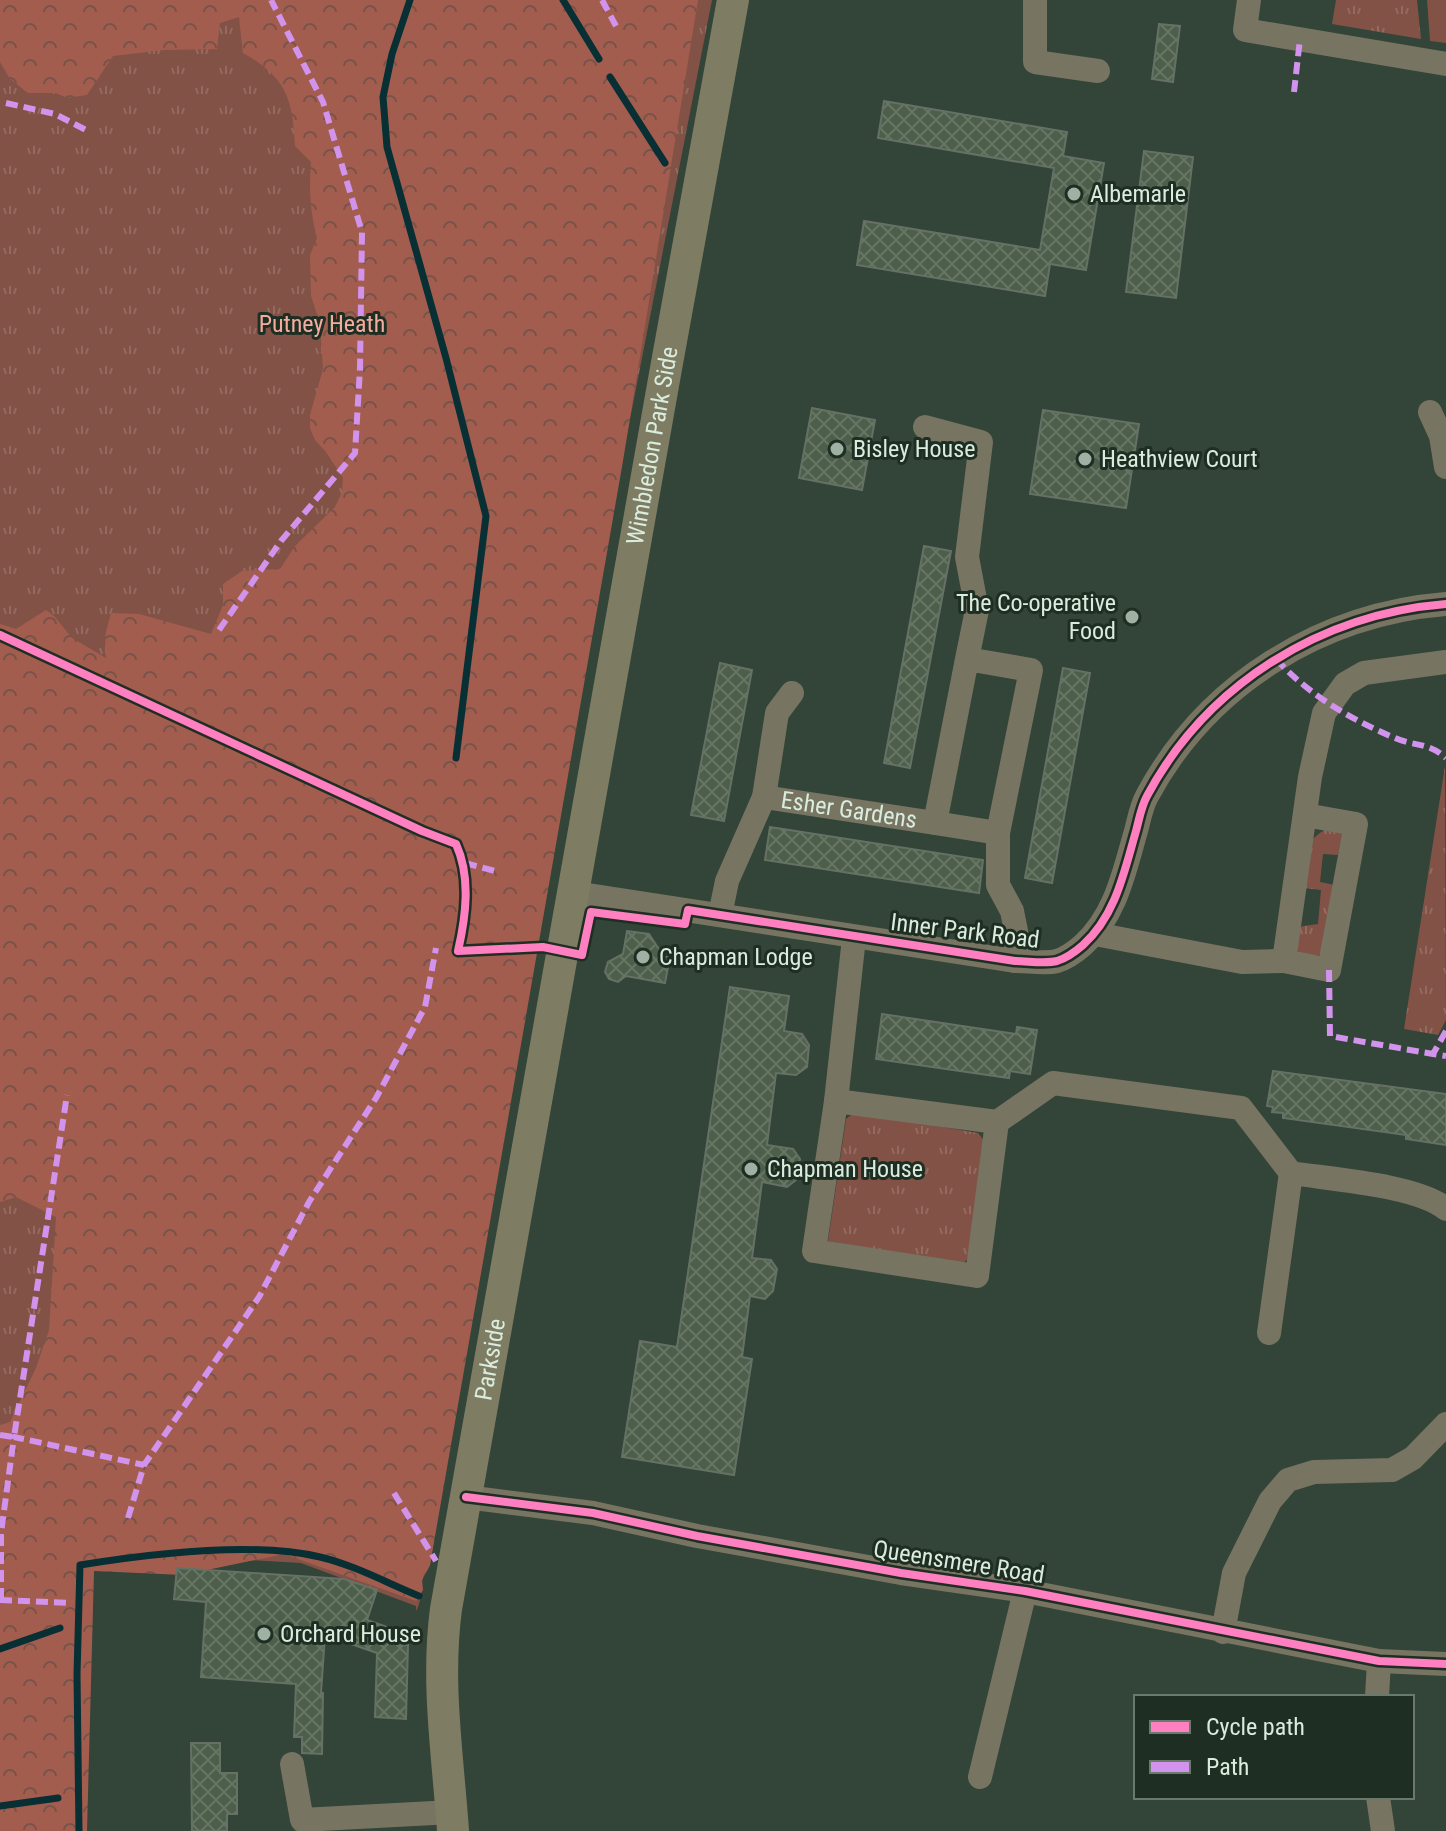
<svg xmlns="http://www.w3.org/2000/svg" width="1446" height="1831" font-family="'Roboto Condensed',sans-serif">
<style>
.grass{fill:url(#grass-tufts)}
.forest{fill:url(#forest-crowns)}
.pitch{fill:#825246}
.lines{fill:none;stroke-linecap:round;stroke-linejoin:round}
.stream{stroke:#082f34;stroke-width:7}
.building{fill:url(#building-cross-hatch);stroke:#657165;stroke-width:2}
.minor{stroke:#777462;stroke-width:24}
.major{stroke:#7e7c63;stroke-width:32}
.quiet{stroke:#d193ec;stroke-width:6;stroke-dasharray:12 6;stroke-linecap:butt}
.cycleway-casing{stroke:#1f2e23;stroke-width:13}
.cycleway{stroke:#ff80c0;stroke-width:8}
.poi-dot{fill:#9fb1a3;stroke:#1f2e23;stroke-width:3}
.labels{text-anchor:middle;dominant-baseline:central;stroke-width:6;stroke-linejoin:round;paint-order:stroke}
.poi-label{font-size:24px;fill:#d9ecdd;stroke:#1f2e23;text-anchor:start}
.park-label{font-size:24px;fill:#f3ad9f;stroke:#1f2e23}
.street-label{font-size:24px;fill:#d9ecdd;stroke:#1f2e23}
</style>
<defs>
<pattern id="grass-tufts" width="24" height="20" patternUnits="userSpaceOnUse" patternTransform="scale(2)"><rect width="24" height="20" fill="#825246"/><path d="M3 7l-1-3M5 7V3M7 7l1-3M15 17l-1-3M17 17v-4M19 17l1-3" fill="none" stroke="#936b60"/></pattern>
<pattern id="forest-crowns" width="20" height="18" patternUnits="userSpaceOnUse" patternTransform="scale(2)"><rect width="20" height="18" fill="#a35d4e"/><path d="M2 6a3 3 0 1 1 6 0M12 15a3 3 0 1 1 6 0" fill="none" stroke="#775349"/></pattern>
<pattern id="building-cross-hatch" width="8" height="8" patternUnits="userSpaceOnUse" patternTransform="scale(2)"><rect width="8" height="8" fill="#4d5e4a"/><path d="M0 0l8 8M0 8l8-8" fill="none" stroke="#667564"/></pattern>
</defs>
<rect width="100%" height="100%" fill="#334438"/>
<!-- grass -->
<path class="grass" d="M 0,0 L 712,0 L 515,1007 L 430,1565 C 428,1570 425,1573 423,1578 C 420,1587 423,1598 416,1611 L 416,1606 L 301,1563 L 214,1558 L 86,1570 L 0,1831 Z
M 1336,0 L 1417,0 L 1421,39 L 1332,24 Z
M 1445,766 L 1446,1020 L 1438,1035 L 1404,1029 Z
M 1332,827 L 1343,832 L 1338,855 L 1323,854 L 1320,882 L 1335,885 L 1320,955 L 1312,957 L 1300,955 L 1294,945 L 1297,927 L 1318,924 L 1321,890 L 1303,888 C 1308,857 1300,839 1332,827 Z
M 855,1112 L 978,1133 L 985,1142 L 969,1258 L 961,1265 L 828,1241 L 846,1119 Z"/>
<!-- forest -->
<path class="forest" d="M 0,0 L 698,0 L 623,461 L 430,1565 L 422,1580 L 423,1590 L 416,1601 L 284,1554 L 183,1575 L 94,1571 L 87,1831 L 0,1831 L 0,1425 L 10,1422 L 36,1368 L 49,1330 L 56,1217 L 16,1197 L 0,1202 L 0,624 L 16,629 L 46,610 L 55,617 L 72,638 L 106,658 L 105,636 L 111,613 L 139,614 L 211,634 L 223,605 L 223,584 L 242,571 L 280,569 L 295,546 L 335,507 L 342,492 L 343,478 L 326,452 L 315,440 L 310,428 L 310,415 L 323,369 L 320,322 L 311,296 L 310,255 L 317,238 C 310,212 309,188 311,162 L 295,146 C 293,99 286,77 243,53 L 239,17 L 220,23 L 217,49 L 164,50 L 113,56 L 87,95 L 67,98 L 56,93 L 28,93 L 10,79 L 0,62 Z"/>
<!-- pitch -->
<path class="pitch" d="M 1427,0 L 1446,0 L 1446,43 L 1430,41 Z"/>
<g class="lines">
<!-- stream -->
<path class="stream" d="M 410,0 L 392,54 L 383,97 L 387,147 L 446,358 L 486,516 L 456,758
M 563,0 L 599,59
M 610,77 L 665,163
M 0,1649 L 60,1628
M 0,1806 L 58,1798
M 79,1831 L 77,1674 L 80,1565 C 148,1554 253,1541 320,1557 C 354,1565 387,1583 419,1596"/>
</g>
<!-- building -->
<path class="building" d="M 1159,24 L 1180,26 L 1173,82 L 1152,79 Z
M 884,101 L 1067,132 L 1063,156 L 1104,163 L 1086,270 L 1050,264 L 1045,296 L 857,265 L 864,221 L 1040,250 L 1054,168 L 878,138 Z
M 1144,151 L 1193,157 L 1176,298 L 1126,292 Z
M 812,408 L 875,420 L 862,490 L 799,478 Z
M 1043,410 L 1139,424 L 1126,508 L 1030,494 Z
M 924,546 L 951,551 L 910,768 L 884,763 Z
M 720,663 L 752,670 L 724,821 L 691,815 Z
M 1063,668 L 1090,673 L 1052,883 L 1025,878 Z
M 770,827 L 983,860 L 979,893 L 765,860 Z
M 627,931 L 649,934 L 664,957 L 670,957 L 665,983 L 626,976 L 618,982 L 609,979 L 605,972 L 608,962 L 623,954 Z
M 730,987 L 789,996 L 784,1031 L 802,1034 L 809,1045 L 807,1067 L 796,1075 L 776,1073 L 767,1145 L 793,1149 L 800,1159 L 796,1180 L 787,1187 L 762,1182 L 752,1258 L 771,1260 L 777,1269 L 773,1291 L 765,1299 L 750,1296 L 742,1357 L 752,1359 L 734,1475 L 622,1457 L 640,1341 L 677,1347 Z
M 882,1014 L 1016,1034 L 1017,1027 L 1037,1030 L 1030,1074 L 1010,1071 L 1009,1078 L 876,1059 Z
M 1273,1071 L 1446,1094 L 1446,1145 L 1406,1139 L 1406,1135 L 1283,1118 L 1283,1113 L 1272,1112 L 1273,1107 L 1267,1106 Z
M 177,1568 L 344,1579 L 377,1590 L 367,1620 L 401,1632 L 400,1645 L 408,1645 L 406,1719 L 375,1717 L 377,1653 L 325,1635 L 321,1693 L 323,1693 L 322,1754 L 302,1753 L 302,1737 L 294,1737 L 296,1684 L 201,1677 L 206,1602 L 174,1599 Z
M 191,1743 L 220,1743 L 220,1773 L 237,1773 L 237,1814 L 227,1814 L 227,1831 L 192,1831 Z"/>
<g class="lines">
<!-- minor -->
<g class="minor">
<path d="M 1035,0 L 1035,62 L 1098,71"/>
<path d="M 1249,0 L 1245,30 L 1446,64"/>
<path d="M 1430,412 L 1441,436 L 1446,467"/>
<path d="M 925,427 L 981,442 L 967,557 L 977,610 L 967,659 L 1031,670 L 998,833 L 935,823 L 967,659"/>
<path id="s1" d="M 764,797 L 935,823"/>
<path d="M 1305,815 L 1356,824 L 1329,970 L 1284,961 L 1310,777 L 1324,713 L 1345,684 L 1364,673 L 1446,662"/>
<path d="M 998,833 L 998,885 L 1012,911 L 1017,936 L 1015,961"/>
<path d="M 575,893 L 1015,961 C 1028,961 1045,964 1057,961 C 1067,958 1075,952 1083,945 C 1116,915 1124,872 1136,831 C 1139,820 1141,807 1147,796 C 1207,684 1321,614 1446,604"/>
<path d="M 720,915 L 727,881 L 764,797 L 777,713 L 792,693"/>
<path d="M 1095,934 L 1242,962 L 1284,961"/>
<path d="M 836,1101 L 997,1122 L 977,1276 L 814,1251 Z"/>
<path d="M 836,1101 L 854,938"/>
<path d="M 997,1122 L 1053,1083 L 1241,1108 L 1291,1173"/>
<path d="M 1269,1333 L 1291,1173 C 1329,1179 1418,1185 1446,1209"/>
<path d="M 466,1497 L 593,1513 L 697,1536 L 901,1573 L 1025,1591 L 1379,1661 L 1446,1664"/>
<path d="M 1223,1632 L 1234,1573 L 1270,1501 L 1288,1480 L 1314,1472 L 1392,1470 L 1413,1458 L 1446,1424"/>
<path d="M 1377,1697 L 1379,1661"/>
<path d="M 292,1764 L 302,1820 L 452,1812"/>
<path d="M 980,1777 L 1025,1591"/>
<path d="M 1378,1797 L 1383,1831"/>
</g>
<!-- major -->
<path class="major" id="s2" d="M 453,1831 C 448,1757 436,1683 446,1609 L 665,374 L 733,0"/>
<!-- quiet -->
<path class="quiet" d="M 602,0 L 616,26
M 1294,92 L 1300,39
M 6,103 L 55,114 L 88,131
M 219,630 L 281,541 L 355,453 L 360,368 L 362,232 L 323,102 L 271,0
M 1276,659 C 1309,695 1350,719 1395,738 C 1416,747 1428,742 1446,758
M 465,863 L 495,871
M 1329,970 L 1330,1036 L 1433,1054
M 1446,1031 L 1433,1054 L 1446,1056
M 0,1435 L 14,1437 L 67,1095
M 394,1493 L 436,1561
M 128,1518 L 144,1465 L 259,1297 L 309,1202 L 376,1098 L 425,1007 L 436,948
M 0,1600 L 72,1603
M 1,1600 L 1,1533 L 14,1437 L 144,1465"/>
<defs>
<path id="cycleway" d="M 0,635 L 422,831 L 456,844 C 471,877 466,916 458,951 L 543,947 L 582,955 L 591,912 L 685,924 L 688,910 L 1015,961 C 1028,961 1045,964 1057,961 C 1067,958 1075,952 1083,945 C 1116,915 1124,872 1136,831 C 1139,820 1141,807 1147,796 C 1207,684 1321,614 1446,604
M 466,1497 L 593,1513 L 697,1536 L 901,1573 L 1025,1591 L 1379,1661 L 1446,1664"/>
</defs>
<!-- cycleway casing -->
<use href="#cycleway" class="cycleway-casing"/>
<!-- cycleway -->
<use href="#cycleway" class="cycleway"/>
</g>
<!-- markers -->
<g class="poi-dot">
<circle cx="1074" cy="194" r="8"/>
<circle cx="837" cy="449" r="8"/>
<circle cx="1085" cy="459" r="8"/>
<circle cx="1132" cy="617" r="8"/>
<circle cx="643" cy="957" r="8"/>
<circle cx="751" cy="1169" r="8"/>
<circle cx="264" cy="1634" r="8"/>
</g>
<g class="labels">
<!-- poi labels -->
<g class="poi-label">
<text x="1090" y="194">Albemarle</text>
<text x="853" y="449">Bisley House</text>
<text x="1101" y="459">Heathview Court</text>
<text x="1116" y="603" text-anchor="end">The Co-operative<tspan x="1116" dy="28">Food</tspan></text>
<text x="659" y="957">Chapman Lodge</text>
<text x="767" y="1169">Chapman House</text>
<text x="280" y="1634">Orchard House</text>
</g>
<!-- park labels -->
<g class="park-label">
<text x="322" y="324">Putney Heath</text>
</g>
<!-- street labels -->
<g class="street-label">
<text stroke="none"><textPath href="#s2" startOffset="1404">Wimbledon Park Side</textPath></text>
<text stroke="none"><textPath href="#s1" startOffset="86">Esher Gardens</textPath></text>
<text transform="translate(965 931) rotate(7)">Inner Park Road</text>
<text stroke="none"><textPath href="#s2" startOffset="476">Parkside</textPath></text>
<text transform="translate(959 1562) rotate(9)">Queensmere Road</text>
</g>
</g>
<!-- legend -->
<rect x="1134" y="1695" width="280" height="104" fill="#1f2e23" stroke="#697a6d" stroke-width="2"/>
<rect x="1150" y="1721" width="40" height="12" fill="#ff80c0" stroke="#697a6d" stroke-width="2"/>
<text x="1206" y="1735" font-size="24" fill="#d9ecdd">Cycle path</text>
<rect x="1150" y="1761" width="40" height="12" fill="#d193ec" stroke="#697a6d" stroke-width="2"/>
<text x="1206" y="1775" font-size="24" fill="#d9ecdd">Path</text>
</svg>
